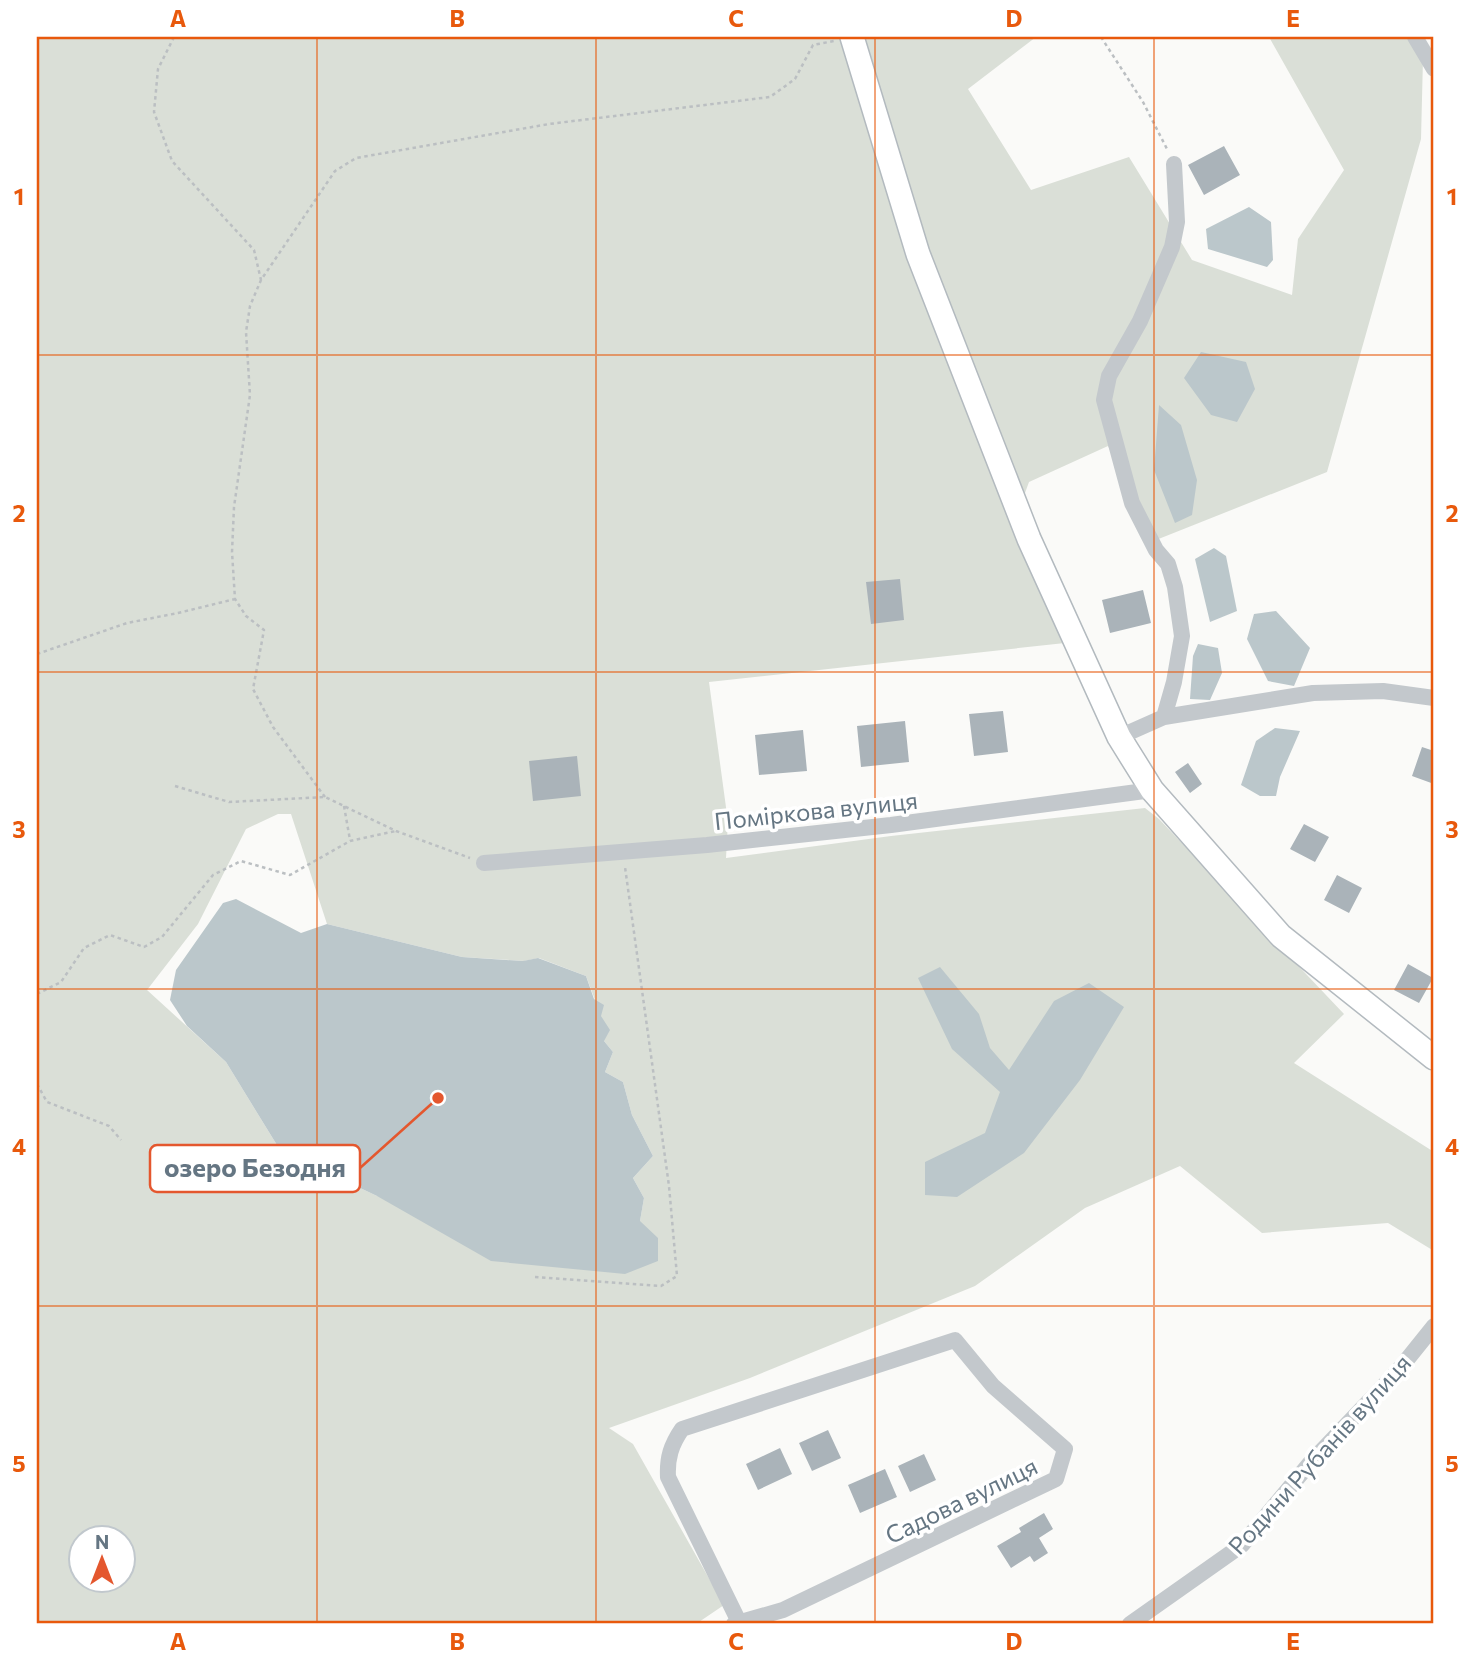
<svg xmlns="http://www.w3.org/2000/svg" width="1471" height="1661" font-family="Commissioner,sans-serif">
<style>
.green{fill:#dadfd7;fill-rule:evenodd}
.water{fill:#bbc7cb}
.building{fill:#aab3b9}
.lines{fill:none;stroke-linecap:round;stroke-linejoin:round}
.secondary-casing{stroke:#b3babf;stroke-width:26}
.path{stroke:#bbbfc2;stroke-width:2.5;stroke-dasharray:3.5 3.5;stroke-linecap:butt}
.street{stroke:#c3c8cc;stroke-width:16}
.secondary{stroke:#fff;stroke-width:23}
.grid{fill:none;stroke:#e8590c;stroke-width:2;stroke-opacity:0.55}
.labels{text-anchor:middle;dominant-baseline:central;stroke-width:7;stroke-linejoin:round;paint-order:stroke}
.street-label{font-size:24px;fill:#657683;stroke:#fff}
.leader{fill:none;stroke:#e4572e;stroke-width:2.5}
.callout-dot{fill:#e4572e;stroke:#fff;stroke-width:2.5}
.callout{fill:#fff;stroke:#e4572e;stroke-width:2.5}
.callout-label{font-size:26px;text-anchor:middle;font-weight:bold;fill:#657683}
.neatline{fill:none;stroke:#e8590c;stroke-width:2.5}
.grid-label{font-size:23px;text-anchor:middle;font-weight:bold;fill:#e8590c}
</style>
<rect width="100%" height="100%" fill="#fafaf8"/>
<!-- green -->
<path class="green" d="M 37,37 L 1036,37 L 968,89 L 1031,190 L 1129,157 L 1192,260 L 1292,295 L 1298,239 L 1344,170 L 1269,37 L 1410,37 L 1423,58 L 1421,139 L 1327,472 L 1156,540 L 1108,446 L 1029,482 L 1018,512 L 1065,643 L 709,682 L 728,822 L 726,858 L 891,836 L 1145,808 L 1159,819 L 1344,1014 L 1294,1063 L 1434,1152 L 1434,1251 L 1388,1223 L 1262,1233 L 1180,1166 L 1085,1208 L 975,1286 L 750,1378 L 609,1428 L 633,1444 L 724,1605 L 696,1624 L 37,1624 ZM 278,814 L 291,814 L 327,924 L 462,957 L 524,961 L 539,958 L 586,976 L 601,1016 L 604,1041 L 613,1052 L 605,1072 L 623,1082 L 632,1115 L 653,1156 L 633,1178 L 644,1198 L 640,1221 L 377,1196 L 280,1150 L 226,1062 L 147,990 L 198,924 L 246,829 ZM 80,1538 L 122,1538 L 122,1580 L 80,1580 Z"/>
<!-- water -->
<path class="water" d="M 1249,207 L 1271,222 L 1273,260 L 1267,267 L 1208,249 L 1206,229 Z
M 1201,352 L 1246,362 L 1255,389 L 1237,422 L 1211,415 L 1184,378 Z
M 1159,405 L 1181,425 L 1197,480 L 1192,515 L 1175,523 L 1154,470 Z
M 1214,548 L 1226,556 L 1237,611 L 1210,622 L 1195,559 Z
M 1276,611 L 1310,648 L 1294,686 L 1268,681 L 1247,639 L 1254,614 Z
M 1198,644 L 1218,648 L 1222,673 L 1210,700 L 1190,699 L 1193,656 Z
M 1275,728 L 1300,731 L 1280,777 L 1276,796 L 1260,796 L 1241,785 L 1256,741 Z
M 236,899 L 301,933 L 327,924 L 462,957 L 523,961 L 538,958 L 586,976 L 594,999 L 604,1005 L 601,1016 L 610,1030 L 604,1041 L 613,1052 L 605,1072 L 623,1082 L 632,1115 L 653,1156 L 633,1178 L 644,1198 L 640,1221 L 658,1238 L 658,1261 L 625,1274 L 491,1261 L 377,1196 L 280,1150 L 226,1062 L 187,1026 L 170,1000 L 176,970 L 223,903 Z
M 940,967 L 979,1014 L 990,1048 L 1009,1070 L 1054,1001 L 1089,983 L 1124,1007 L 1080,1080 L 1024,1153 L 957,1197 L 925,1195 L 925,1162 L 985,1133 L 1000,1092 L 952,1049 L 918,978 Z"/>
<!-- building -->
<path class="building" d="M 1224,146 L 1240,175 L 1204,195 L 1188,165 Z
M 900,579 L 904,620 L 871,624 L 866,582 Z
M 1143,590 L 1151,623 L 1110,633 L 1102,600 Z
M 1003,711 L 1008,752 L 974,756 L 969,714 Z
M 905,721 L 909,762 L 861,767 L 857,726 Z
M 803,730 L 807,771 L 759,775 L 755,735 Z
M 1422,747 L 1434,751 L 1434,784 L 1412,776 Z
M 577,756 L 581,796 L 533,801 L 529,761 Z
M 1188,763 L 1202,784 L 1190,793 L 1175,772 Z
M 1304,824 L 1329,837 L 1315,862 L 1290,849 Z
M 1337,875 L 1362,888 L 1349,913 L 1324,900 Z
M 1408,964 L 1433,978 L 1419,1003 L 1394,990 Z
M 828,1430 L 841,1458 L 812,1471 L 799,1443 Z
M 780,1448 L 792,1474 L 758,1490 L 746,1464 Z
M 924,1454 L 936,1480 L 910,1492 L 898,1466 Z
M 885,1469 L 897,1497 L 860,1513 L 848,1485 Z
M 1044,1513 L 1053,1529 L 1039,1538 L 1048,1553 L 1034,1562 L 1030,1556 L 1011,1568 L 997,1546 L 1021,1532 L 1019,1528 Z"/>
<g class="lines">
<defs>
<path id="secondary" d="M 852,37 L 918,254 L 1029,539 L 1119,737 L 1152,790 L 1281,936 L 1434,1058"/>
</defs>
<!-- secondary casing -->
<use href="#secondary" class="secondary-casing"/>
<!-- path -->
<path class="path" d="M 174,37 L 158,69 L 154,112 L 172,161 L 254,250 L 261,280
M 1101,37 L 1143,102 L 1167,149
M 37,654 L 127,623 L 178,613 L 235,599
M 175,786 L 229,802 L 325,797 L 396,831 L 470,858
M 325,797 L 273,727 L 253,689 L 264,630 L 246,616 L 235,599 L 232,552 L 234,507 L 250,395 L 246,332 L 250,306 L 261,280 L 335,171 L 356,158 L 549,124 L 770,97 L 795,79 L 813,45 L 834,41
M 344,806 L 350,840
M 37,994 L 61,982 L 84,948 L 110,935 L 144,947 L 162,937 L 213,875 L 241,861 L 290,875 L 350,841 L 396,831
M 37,1084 L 47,1102 L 109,1126 L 121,1140
M 535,1277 L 661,1286 L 677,1276 L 669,1186 L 625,867"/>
<!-- street -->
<path class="street" d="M 1415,37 L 1434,69
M 1164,717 L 1174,682 L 1182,636 L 1175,587 L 1168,564 L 1156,550 L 1132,503 L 1104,400 L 1109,376 L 1140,321 L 1172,247 L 1177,222 L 1174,164
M 1119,737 L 1164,717 L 1313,693 L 1383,691 L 1434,698
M 484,863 L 707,845 L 891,825 L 1152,790
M 734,1624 L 783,1610 L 1056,1479 L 1065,1449 L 993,1386 L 955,1340 L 682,1429 C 671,1445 667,1458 668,1477 L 739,1622
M 1130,1624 L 1242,1545 L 1310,1463 L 1397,1372 L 1434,1326"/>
<!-- secondary -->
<use href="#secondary" class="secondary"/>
</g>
<!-- grid -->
<path class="grid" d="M 317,37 L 317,1624M 596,37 L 596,1624M 875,37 L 875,1624M 1154,37 L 1154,1624M 37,355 L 1434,355M 37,672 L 1434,672M 37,989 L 1434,989M 37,1306 L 1434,1306"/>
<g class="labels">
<!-- street labels -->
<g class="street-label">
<text transform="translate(816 810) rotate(-6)">Поміркова вулиця</text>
<text transform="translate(1319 1454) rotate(-48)">Родини Рубанів вулиця</text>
<text transform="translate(961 1500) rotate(-26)">Садова вулиця</text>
</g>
</g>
<!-- callouts -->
<path class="leader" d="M438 1098L360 1168"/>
<circle class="callout-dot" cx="438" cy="1098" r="7"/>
<rect class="callout" x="150" y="1145" width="210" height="47" rx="7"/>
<g class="callout-label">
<text x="255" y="1177">озеро Безодня</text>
</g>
<!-- border -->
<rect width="1471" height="1661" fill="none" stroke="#ffffff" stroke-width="77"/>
<!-- north arrow -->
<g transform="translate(102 1559)"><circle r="33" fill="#ffffff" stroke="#c1c8cd" stroke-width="2"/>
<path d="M0-5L12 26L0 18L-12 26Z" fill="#e4572e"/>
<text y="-10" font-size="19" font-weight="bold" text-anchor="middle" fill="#657683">N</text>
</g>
<rect x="38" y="38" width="1394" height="1584" class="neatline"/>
<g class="grid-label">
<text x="178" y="27">A</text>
<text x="457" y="27">B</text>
<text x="736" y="27">C</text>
<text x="1014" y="27">D</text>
<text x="1293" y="27">E</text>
<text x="19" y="205">1</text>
<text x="1452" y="205">1</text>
<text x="19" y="522">2</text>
<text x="1452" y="522">2</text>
<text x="19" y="838">3</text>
<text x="1452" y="838">3</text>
<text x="19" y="1155">4</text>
<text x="1452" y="1155">4</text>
<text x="19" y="1472">5</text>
<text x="1452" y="1472">5</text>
<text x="178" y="1650">A</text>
<text x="457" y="1650">B</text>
<text x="736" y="1650">C</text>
<text x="1014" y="1650">D</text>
<text x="1293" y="1650">E</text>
</g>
</svg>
